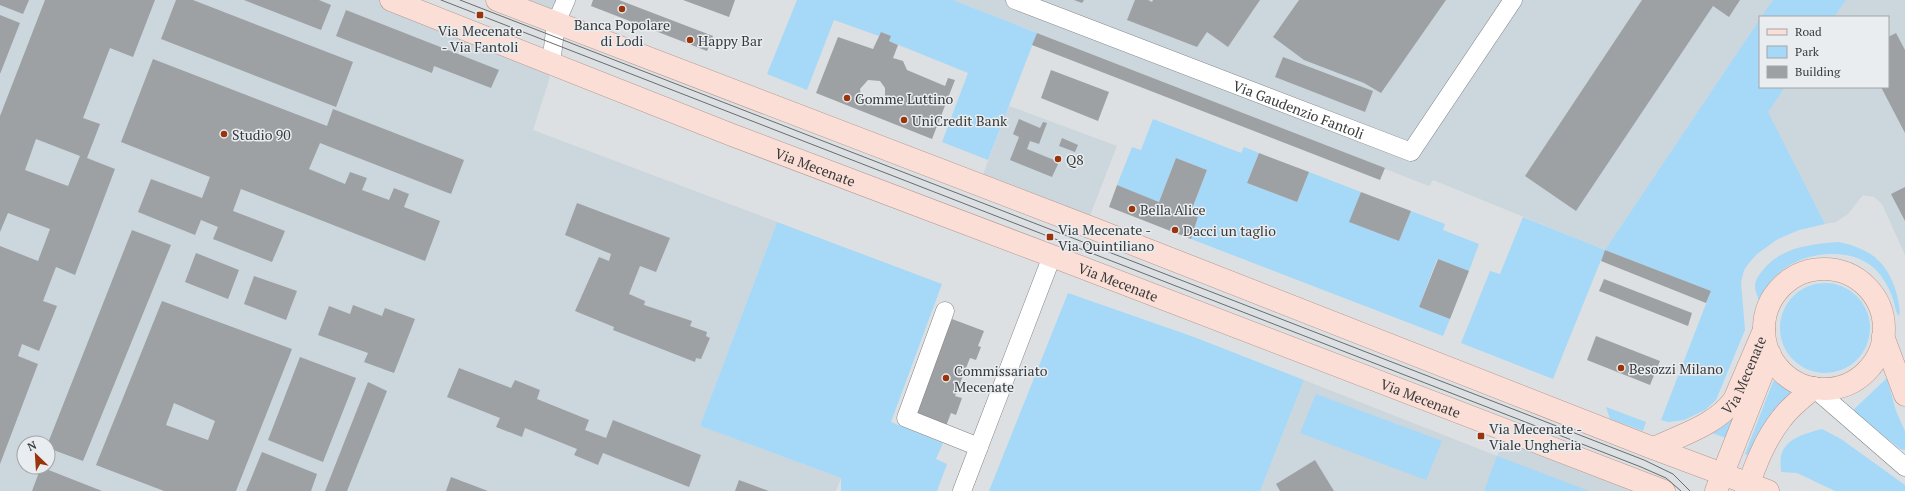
<svg xmlns="http://www.w3.org/2000/svg" width="1905" height="491" font-family="'PT Serif',serif">
<style>
.built{fill:#cbd6dd;fill-rule:evenodd}
.green{fill:#a6d8f8}
.building{fill:#9ea1a4;fill-rule:evenodd}
.lines{fill:none;stroke-linecap:round;stroke-linejoin:round}
.minor-casing{stroke:#818587;stroke-width:19}
.major-casing{stroke:#b6978e;stroke-width:23}
.minor{stroke:#fff;stroke-width:18}
.major{stroke:#fbdfd6;stroke-width:22}
.tram{stroke:#6a6c6d;stroke-width:1}
.poi-dot{fill:#9a340b;stroke:#e9edf0;stroke-width:1.5}
.labels{text-anchor:middle;dominant-baseline:central;stroke-width:3;stroke-linejoin:round;paint-order:stroke}
.poi-label{font-size:14px;fill:#393a3b;stroke:#e9edf0;text-anchor:start}
.street-label{font-size:14px;fill:#393a3b;stroke:#e9edf0}
</style>
<rect width="100%" height="100%" fill="#dce0e2"/>
<!-- built -->
<path class="built" d="M 0,0 L 391,0 L 551,64 L 549,80 L 533,130 L 777,222 L 700,426 L 841,478 L 836,491 L 0,491 ZM 24,443 L 48,443 L 48,467 L 24,467 Z
M 497,0 L 566,0 L 556,23 Z
M 953,0 L 1773,0 L 1605,250 L 1433,180 L 1429,186 Z
M 1846,0 L 1905,0 L 1905,255 L 1882,204 L 1874,197 L 1863,195 L 1848,214 L 1836,222 L 1825,224 L 1767,111 L 1785,87 L 1888,87 L 1888,17 L 1834,17 Z
M 1009,106 L 1117,146 L 1086,226 L 979,185 Z
M 1304,380 L 1497,456 L 1506,432 L 1660,491 L 1260,491 Z"/>
<!-- green -->
<path class="green" d="M 797,0 L 953,0 L 1037,33 L 988,160 L 942,142 L 968,73 L 889,41 L 890,36 L 881,32 L 879,36 L 834,20 L 807,90 L 767,74 Z
M 1773,0 L 1846,0 L 1834,17 L 1761,17 Z
M 1760,19 L 1760,87 L 1785,87 L 1768,112 L 1825,224 L 1799,230 L 1778,239 L 1757,254 L 1749,263 L 1744,270 L 1741,282 L 1745,330 L 1716,400 L 1705,410 L 1684,420 L 1668,422 L 1661,420 L 1711,291 L 1605,250 L 1553,379 L 1461,343 L 1490,271 L 1500,274 L 1523,217 L 1605,250 Z
M 1153,119 L 1241,153 L 1244,147 L 1259,153 L 1247,183 L 1297,202 L 1309,172 L 1361,192 L 1350,222 L 1399,241 L 1411,211 L 1445,224 L 1443,230 L 1479,244 L 1469,271 L 1437,259 L 1419,307 L 1450,319 L 1443,336 L 1191,239 L 1198,218 L 1190,214 L 1207,170 L 1176,158 L 1159,202 L 1117,185 L 1132,147 L 1141,150 Z
M 777,222 L 942,284 L 891,422 L 943,443 L 936,459 L 947,464 L 937,491 L 841,491 L 841,478 L 700,426 Z
M 1839,242 C 1871,249 1888,262 1897,295 C 1898,301 1901,310 1899,316 C 1895,312 1895,304 1893,299 C 1890,289 1882,275 1874,268 C 1849,246 1802,252 1779,273 C 1770,280 1766,291 1761,301 L 1759,301 C 1758,297 1755,291 1755,286 C 1755,280 1759,275 1763,270 C 1781,247 1812,244 1839,242 Z
M1780 328a45 45 0 1 1 90 0a45 45 0 1 1-90 0Z
M 1068,293 L 1194,337 L 1304,380 L 1260,491 L 989,491 Z
M 1887,378 L 1896,411 L 1905,431 L 1905,450 L 1900,449 L 1852,411 Z
M 1776,379 L 1781,380 L 1797,393 L 1750,456 L 1745,454 L 1773,382 Z
M 1316,394 L 1442,441 L 1426,480 L 1300,433 Z
M 1606,407 L 1646,422 L 1643,431 L 1610,419 Z
M 1735,413 L 1726,438 L 1709,432 Z
M 1822,429 L 1841,439 L 1905,485 L 1905,491 L 1835,491 L 1797,473 L 1781,472 C 1781,467 1780,461 1781,456 C 1785,438 1807,433 1822,429 Z
M 1497,456 L 1589,491 L 1484,491 Z"/>
<!-- building -->
<path class="building" d="M 0,0 L 29,0 L 23,14 L 0,5 Z
M 45,0 L 155,0 L 133,57 L 110,48 L 83,118 L 100,124 L 87,158 L 115,169 L 75,275 L 56,267 L 43,301 L 57,306 L 39,351 L 22,344 L 18,356 L 38,364 L 0,464 L 0,246 L 38,261 L 50,229 L 8,213 L 0,232 L 0,116 ZM 36,139 L 80,156 L 68,186 L 25,170 Z
M 176,0 L 193,0 L 353,62 L 336,107 L 161,39 Z
M 244,0 L 319,0 L 331,5 L 321,30 Z
M 593,0 L 619,0 L 713,36 L 707,51 L 591,6 Z
M 683,0 L 735,0 L 729,17 Z
M 1074,0 L 1084,0 L 1082,3 Z
M 1135,0 L 1148,0 L 1152,2 L 1153,0 L 1260,0 L 1228,47 L 1207,32 L 1197,47 L 1127,20 Z
M 1299,0 L 1446,0 L 1381,93 L 1364,83 L 1304,60 L 1273,37 Z
M 1642,0 L 1740,0 L 1729,17 L 1713,6 L 1576,211 L 1525,176 Z
M 346,10 L 499,70 L 491,88 L 434,66 L 432,73 L 336,36 Z
M 0,15 L 20,23 L 0,74 Z
M 881,32 L 891,36 L 889,41 L 898,45 L 893,58 L 903,61 L 907,70 L 945,86 L 948,78 L 955,80 L 932,139 L 816,93 L 838,37 L 873,49 ZM 868,80 L 880,81 L 885,88 L 885,97 L 878,104 L 866,103 L 861,97 L 860,89 Z
M 1037,33 L 1385,168 L 1380,180 L 1032,45 Z
M 1896,33 L 1905,50 L 1905,133 L 1881,87 L 1888,87 L 1888,37 Z
M 1283,57 L 1373,91 L 1365,112 L 1275,77 Z
M 153,59 L 327,126 L 333,109 L 464,160 L 451,194 L 320,143 L 309,169 L 345,184 L 350,172 L 367,178 L 362,190 L 389,200 L 394,188 L 409,194 L 404,207 L 440,221 L 425,261 L 241,189 L 233,211 L 285,231 L 272,262 L 213,239 L 218,227 L 201,220 L 195,235 L 138,212 L 151,179 L 202,198 L 210,177 L 121,142 Z
M 1051,70 L 1109,92 L 1098,121 L 1041,98 Z
M 1019,119 L 1040,128 L 1043,122 L 1047,123 L 1039,144 L 1030,141 L 1027,149 L 1059,162 L 1052,177 L 1010,160 L 1019,137 L 1013,134 Z
M 1062,138 L 1078,145 L 1075,152 L 1059,146 Z
M 1259,153 L 1309,172 L 1297,202 L 1247,183 Z
M 1176,158 L 1207,170 L 1190,214 L 1198,217 L 1191,239 L 1109,207 L 1117,185 L 1159,202 Z
M 1905,187 L 1905,221 L 1891,194 Z
M 1361,192 L 1411,211 L 1399,241 L 1349,222 Z
M 577,203 L 670,238 L 656,272 L 640,266 L 629,294 L 645,301 L 644,305 L 692,321 L 690,326 L 707,332 L 706,336 L 710,338 L 701,359 L 696,358 L 695,362 L 613,330 L 614,327 L 575,311 L 599,257 L 609,261 L 611,254 L 565,235 Z
M 132,230 L 171,245 L 83,461 L 48,448 L 48,443 Z
M 1605,250 L 1711,291 L 1706,303 L 1601,261 Z
M 196,253 L 239,270 L 228,299 L 185,282 Z
M 1438,259 L 1469,271 L 1450,319 L 1419,307 Z
M 254,276 L 297,291 L 286,320 L 244,304 Z
M 1604,279 L 1692,313 L 1688,326 L 1599,291 Z
M 162,301 L 292,349 L 236,491 L 164,491 L 96,465 ZM 174,403 L 215,421 L 208,440 L 166,425 Z
M 353,305 L 382,316 L 385,308 L 415,319 L 394,373 L 364,362 L 368,353 L 318,335 L 329,306 L 350,314 Z
M 952,319 L 984,331 L 978,346 L 981,347 L 976,360 L 970,358 L 955,396 L 962,398 L 956,415 L 951,413 L 946,426 L 915,414 Z
M 1596,336 L 1660,361 L 1650,385 L 1587,360 Z
M 300,357 L 356,378 L 323,462 L 268,440 Z
M 459,368 L 511,388 L 515,380 L 540,390 L 537,399 L 589,420 L 585,430 L 606,438 L 613,420 L 701,455 L 689,487 L 603,453 L 598,465 L 574,455 L 577,449 L 525,428 L 522,437 L 496,427 L 500,418 L 447,397 Z
M 368,382 L 387,391 L 347,491 L 325,491 Z
M 262,452 L 317,474 L 311,491 L 246,491 Z
M 1315,460 L 1334,491 L 1280,491 L 1276,484 Z
M 41,467 L 102,491 L 32,491 Z
M 451,477 L 488,491 L 446,491 Z
M 739,480 L 769,491 L 735,491 Z"/>
<g class="lines">
<defs>
<g id="minor">
<path id="s1" d="M 1015,0 L 1411,152 L 1513,0"/>
<path d="M 551,64 L 556,23 L 566,0"/>
<path d="M 945,311 L 906,418 L 979,447"/>
<path d="M 1814,388 L 1905,467"/>
<path d="M 962,491 L 1052,256"/>
</g>
<g id="major">
<path id="s2" d="M 391,0 L 732,135 L 1052,256 L 1664,491"/>
<path d="M 497,0 L 1092,228 L 1650,447 L 1768,491"/>
<circle cx="1824" cy="329" r="60"/>
<path d="M 1883,336 L 1905,395"/>
<path id="s3" d="M 1654,448 C 1681,435 1716,425 1734,400 L 1764,330"/>
<path d="M 1716,491 L 1770,354"/>
<path d="M 1746,491 C 1755,466 1765,439 1782,418 C 1791,406 1803,397 1814,388"/>
</g>
</defs>
<!-- minor casing -->
<use href="#minor" class="minor-casing"/>
<!-- major casing -->
<use href="#major" class="major-casing"/>
<!-- minor -->
<use href="#minor" class="minor"/>
<!-- major -->
<use href="#major" class="major"/>
<!-- tram -->
<path class="tram" d="M 441,0 L 1641,467 L 1666,478 L 1681,491
M 460,0 L 1644,460 L 1673,474 L 1690,491"/>
</g>
<!-- markers -->
<g class="poi-dot">
<circle cx="622" cy="9" r="4"/>
<rect x="476" y="11" width="8" height="8" rx="2"/>
<circle cx="690" cy="40" r="4"/>
<circle cx="847" cy="98" r="4"/>
<circle cx="904" cy="120" r="4"/>
<circle cx="224" cy="134" r="4"/>
<circle cx="1058" cy="159" r="4"/>
<circle cx="1132" cy="209" r="4"/>
<circle cx="1175" cy="230" r="4"/>
<rect x="1046" y="233" width="8" height="8" rx="2"/>
<circle cx="1621" cy="368" r="4"/>
<circle cx="946" cy="378" r="4"/>
<rect x="1477" y="432" width="8" height="8" rx="2"/>
</g>
<g class="labels">
<!-- poi labels -->
<g class="poi-label">
<text x="622" y="24" text-anchor="middle">Banca Popolare<tspan x="622" dy="16">di Lodi</tspan></text>
<text x="480" y="30" text-anchor="middle">Via Mecenate<tspan x="480" dy="16">- Via Fantoli</tspan></text>
<text x="698" y="40">Happy Bar</text>
<text x="855" y="98">Gomme Luttino</text>
<text x="912" y="120">UniCredit Bank</text>
<text x="232" y="134">Studio 90</text>
<text x="1066" y="159">Q8</text>
<text x="1140" y="209">Bella Alice</text>
<text x="1058" y="229">Via Mecenate -<tspan x="1058" dy="16">Via Quintiliano</tspan></text>
<text x="1183" y="230">Dacci un taglio</text>
<text x="1629" y="368">Besozzi Milano</text>
<text x="954" y="370">Commissariato<tspan x="954" dy="16">Mecenate</tspan></text>
<text x="1489" y="428">Via Mecenate -<tspan x="1489" dy="16">Viale Ungheria</tspan></text>
</g>
<!-- street labels -->
<g class="street-label">
<text stroke="none"><textPath href="#s1" startOffset="304">Via Gaudenzio Fantoli</textPath></text>
<text stroke="none"><textPath href="#s2" startOffset="456">Via Mecenate</textPath></text>
<text stroke="none"><textPath href="#s2" startOffset="780">Via Mecenate</textPath></text>
<text stroke="none"><textPath href="#s3" startOffset="121">Via Mecenate</textPath></text>
<text stroke="none"><textPath href="#s2" startOffset="1104">Via Mecenate</textPath></text>
</g>
</g>
<!-- legend -->
<rect x="1759" y="16" width="130" height="72" fill="#e9edf0" stroke="#a3a5a8"/>
<rect x="1767" y="29" width="20" height="6" fill="#fbdfd6" stroke="#a3a5a8"/>
<text x="1795" y="36" font-size="12" fill="#393a3b">Road</text>
<rect x="1767" y="46" width="20" height="12" fill="#a6d8f8" stroke="#a3a5a8"/>
<text x="1795" y="56" font-size="12" fill="#393a3b">Park</text>
<rect x="1767" y="66" width="20" height="12" fill="#9ea1a4" stroke="#a3a5a8"/>
<text x="1795" y="76" font-size="12" fill="#393a3b">Building</text>
<!-- north arrow -->
<g transform="translate(36 455) rotate(335)"><circle r="19" fill="#e9edf0" stroke="#a3a5a8"/>
<path d="M0-3L7 15L0 10L-7 15Z" fill="#9a340b"/>
<text y="-6" font-size="11" font-weight="bold" text-anchor="middle" fill="#393a3b">N</text>
</g>
</svg>
